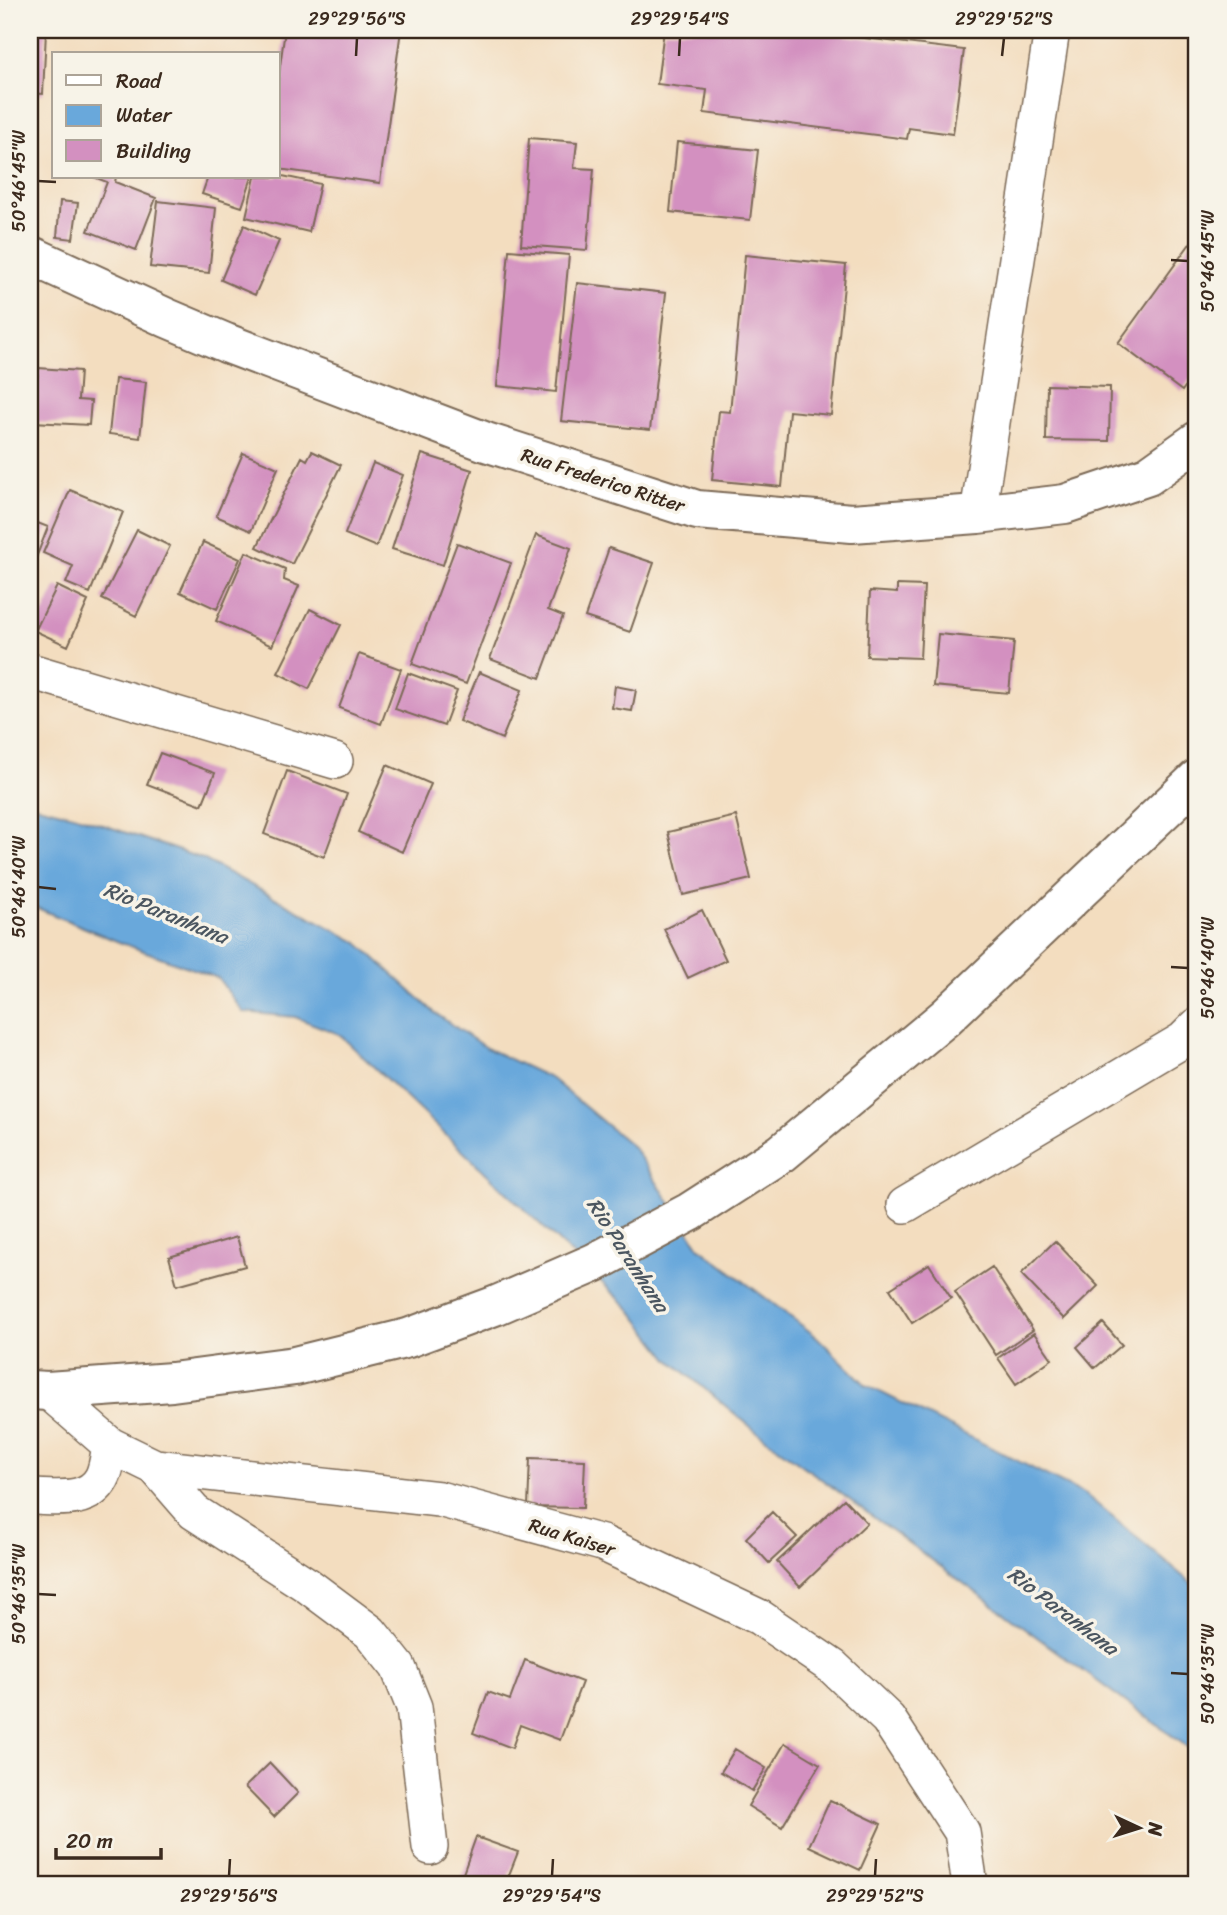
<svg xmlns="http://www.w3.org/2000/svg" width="1227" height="1915" font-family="Sriracha,sans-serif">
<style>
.water{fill:#69a8db;stroke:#52697c;stroke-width:2}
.building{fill:#d390c0}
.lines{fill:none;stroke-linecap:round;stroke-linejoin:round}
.street-casing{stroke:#7b6956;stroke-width:38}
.secondary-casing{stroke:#7b6956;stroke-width:42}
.primary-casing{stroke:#7b6956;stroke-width:42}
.street{stroke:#fff;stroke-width:35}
.secondary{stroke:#fff;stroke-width:38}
.primary{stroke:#fff;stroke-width:38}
.ticks{fill:none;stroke:#3b2a1e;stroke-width:2.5}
.labels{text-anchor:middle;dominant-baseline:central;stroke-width:7;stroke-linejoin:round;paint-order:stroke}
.street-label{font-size:19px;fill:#3b2a1e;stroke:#f7f3e8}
.water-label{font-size:21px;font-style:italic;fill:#4b5660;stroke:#f7f3e8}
.neatline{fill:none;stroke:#3b2a1e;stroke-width:2.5}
.ticks-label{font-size:18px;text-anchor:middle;fill:#3b2a1e}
</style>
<rect width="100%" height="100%" fill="#f7f3e8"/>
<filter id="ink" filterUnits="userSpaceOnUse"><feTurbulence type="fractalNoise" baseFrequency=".0143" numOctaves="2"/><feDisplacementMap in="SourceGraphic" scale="14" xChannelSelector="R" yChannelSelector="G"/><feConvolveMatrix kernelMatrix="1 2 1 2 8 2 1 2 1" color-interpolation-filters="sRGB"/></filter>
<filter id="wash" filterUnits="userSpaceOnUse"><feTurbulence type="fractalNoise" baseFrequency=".00686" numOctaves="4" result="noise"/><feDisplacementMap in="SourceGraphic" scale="28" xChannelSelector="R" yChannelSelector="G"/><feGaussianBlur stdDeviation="1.57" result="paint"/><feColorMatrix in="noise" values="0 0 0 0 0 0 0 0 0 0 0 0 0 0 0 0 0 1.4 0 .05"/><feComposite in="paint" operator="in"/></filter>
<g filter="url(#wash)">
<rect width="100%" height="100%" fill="#f3ddbf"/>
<!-- water -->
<path class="water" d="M 30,804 L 77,816 L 203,859 L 357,942 L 435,1013 L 486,1048 L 552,1079 L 634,1148 L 700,1248 L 817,1337 L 866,1385 L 1086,1495 L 1197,1588 L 1197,1754 L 757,1432 L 670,1360 L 630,1309 L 339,1034 L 295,1017 L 243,1012 L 218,978 L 119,942 L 30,905 Z"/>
<g id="blocks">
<!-- building -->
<path class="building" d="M 285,30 L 401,30 L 380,183 L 278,169 L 278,80 Z
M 664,30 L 798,30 L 964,50 L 953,134 L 909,128 L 907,139 L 704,113 L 707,90 L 657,84 Z
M 30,31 L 46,31 L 43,94 L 30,93 Z
M 529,138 L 577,142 L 574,168 L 594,169 L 587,250 L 521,245 Z
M 677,142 L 758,150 L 750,220 L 670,212 Z
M 278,175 L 320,184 L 309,232 L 246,217 L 255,177 L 278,177 Z
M 94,177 L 116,177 L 115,182 L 156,198 L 136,250 L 88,231 L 107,182 Z
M 208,177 L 252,177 L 242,207 L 202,194 Z
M 60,201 L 78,203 L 73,239 L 57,237 Z
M 158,201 L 216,208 L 209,273 L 150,267 Z
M 244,225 L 279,241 L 255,295 L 221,280 Z
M 1197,234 L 1197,370 L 1182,391 L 1118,343 Z
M 509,250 L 569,255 L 556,392 L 497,386 Z
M 745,255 L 846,265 L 831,415 L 789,411 L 782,487 L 712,480 L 719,411 L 730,412 Z
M 577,283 L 666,293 L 650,430 L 561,421 Z
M 38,368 L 80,371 L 78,400 L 91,401 L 89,425 L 33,422 Z
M 115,379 L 146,382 L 140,438 L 109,434 Z
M 1047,385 L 1110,387 L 1109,441 L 1046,440 Z
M 30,429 L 35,431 L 30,447 Z
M 312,451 L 341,465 L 292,564 L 257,547 L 302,457 L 307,460 Z
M 243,453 L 278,468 L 251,531 L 216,516 Z
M 422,454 L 472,470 L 443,565 L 392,549 Z
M 373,463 L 403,475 L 376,547 L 345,534 Z
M 70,490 L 123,512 L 90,593 L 66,583 L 73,566 L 43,553 Z
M 30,520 L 48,527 L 30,573 Z
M 137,530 L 170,546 L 136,616 L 102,599 Z
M 536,535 L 571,548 L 548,610 L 563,616 L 540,678 L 490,659 Z
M 203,542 L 240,559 L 217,609 L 180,592 Z
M 457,543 L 511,563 L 466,684 L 412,664 Z
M 609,548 L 654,563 L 630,632 L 585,617 Z
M 246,552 L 285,569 L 284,580 L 299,586 L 272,646 L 216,621 Z
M 897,585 L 924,586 L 920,658 L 867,656 L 870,591 L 897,593 Z
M 57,586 L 88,601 L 68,646 L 35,631 Z
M 310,609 L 341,625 L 309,689 L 278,673 Z
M 938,634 L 1014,641 L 1009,693 L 933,686 Z
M 359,654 L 401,669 L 381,724 L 339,708 Z
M 479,672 L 522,690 L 502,739 L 459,721 Z
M 408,673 L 457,691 L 444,726 L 395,709 Z
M 615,686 L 636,690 L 632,711 L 612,708 Z
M 160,753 L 215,773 L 202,805 L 147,784 Z
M 387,765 L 431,784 L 402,852 L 358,832 Z
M 287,771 L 347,794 L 324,857 L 264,834 Z
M 736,816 L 751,879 L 683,895 L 668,832 Z
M 702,910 L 726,960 L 688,978 L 664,929 Z
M 237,1237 L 245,1266 L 177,1285 L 169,1257 Z
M 1055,1241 L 1098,1286 L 1064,1319 L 1021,1274 Z
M 929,1264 L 951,1298 L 912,1323 L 890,1289 Z
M 992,1267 L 1033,1330 L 996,1355 L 955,1292 Z
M 1103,1323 L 1122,1345 L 1095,1368 L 1077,1347 Z
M 1034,1333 L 1052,1359 L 1016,1384 L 998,1358 Z
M 530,1458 L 585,1460 L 583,1508 L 528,1507 Z
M 844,1499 L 867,1523 L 800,1587 L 777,1562 Z
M 772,1512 L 797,1537 L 769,1563 L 746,1538 Z
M 525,1660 L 582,1682 L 560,1740 L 520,1725 L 512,1748 L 473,1733 L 488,1692 L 510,1700 Z
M 785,1743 L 820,1764 L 782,1827 L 748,1806 Z
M 735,1749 L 766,1768 L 752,1791 L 721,1772 Z
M 270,1763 L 298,1793 L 274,1817 L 245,1787 Z
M 830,1800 L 881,1824 L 860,1870 L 809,1846 Z
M 476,1837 L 518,1852 L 505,1885 L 459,1885 Z
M 511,1878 L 527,1885 L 508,1885 Z
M 783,1878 L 789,1885 L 773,1885 Z"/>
</g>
</g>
<g filter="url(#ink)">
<use href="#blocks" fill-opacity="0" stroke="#7b6956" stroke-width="2"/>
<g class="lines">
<defs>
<path id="street" d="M 978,514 L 1052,30
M 30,671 L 335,761
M 905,1205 L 1183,1040 L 1197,1026
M 48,1391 L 110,1445 L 155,1467 L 439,1499 L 602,1543 L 759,1617 L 833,1667 L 888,1719 L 962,1832 L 970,1885
M 155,1467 L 194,1512 L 307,1585 L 370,1632 L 398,1667 L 414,1707 L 430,1847
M 30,1497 C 55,1497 88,1504 102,1478 C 107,1469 108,1456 110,1445"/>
<path id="secondary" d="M 30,255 L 167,318 L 226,343 L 486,442 L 697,510 L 852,523 L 978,514 L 1065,504 L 1148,476 L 1197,441"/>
<path id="primary" d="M 30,1390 L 48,1391 L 172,1382 L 295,1366 L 408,1338 L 497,1305 L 594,1263 L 690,1212 L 782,1153 L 946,1017 L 1197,779"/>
</defs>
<!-- street casing -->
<use href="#street" class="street-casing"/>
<!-- secondary casing -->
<use href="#secondary" class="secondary-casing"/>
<!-- primary casing -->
<use href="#primary" class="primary-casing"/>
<!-- street -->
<use href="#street" class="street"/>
<!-- secondary -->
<use href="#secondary" class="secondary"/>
<!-- primary -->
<use href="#primary" class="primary"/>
</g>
</g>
<!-- ticks -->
<path class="ticks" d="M 356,56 L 357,38M 679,56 L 680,38M 1002,56 L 1004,38M 38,181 L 56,182M 1171,260 L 1188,261M 38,887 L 56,889M 1171,967 L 1188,968M 38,1594 L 56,1595M 1171,1673 L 1188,1674M 229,1876 L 230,1859M 552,1876 L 553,1859M 875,1876 L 876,1859"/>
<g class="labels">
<!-- street labels -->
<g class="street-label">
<text transform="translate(603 480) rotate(18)">Rua Frederico Ritter</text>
<text transform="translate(572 1537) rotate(17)">Rua Kaiser</text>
</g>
<!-- water labels -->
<g class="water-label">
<text transform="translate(166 913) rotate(22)">Rio Paranhana</text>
<text transform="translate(628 1255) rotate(57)">Rio Paranhana</text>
<text transform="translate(1063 1611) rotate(37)">Rio Paranhana</text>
</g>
</g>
<!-- margin -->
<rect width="1227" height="1915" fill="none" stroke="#f7f3e8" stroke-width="77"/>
<!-- legend -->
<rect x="52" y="52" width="228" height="126" fill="#f7f3e8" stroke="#aca397" stroke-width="2"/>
<rect x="66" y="75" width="35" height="10" fill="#ffffff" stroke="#aca397" stroke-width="2"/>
<text x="116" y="88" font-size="21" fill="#3b2a1e">Road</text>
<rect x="66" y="105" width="35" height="21" fill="#69a8db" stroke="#aca397" stroke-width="2"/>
<text x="116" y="122" font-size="21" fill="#3b2a1e">Water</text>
<rect x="66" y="140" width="35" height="21" fill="#d390c0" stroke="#aca397" stroke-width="2"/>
<text x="116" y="158" font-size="21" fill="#3b2a1e">Building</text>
<!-- north arrow -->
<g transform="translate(1139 1828) rotate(94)" stroke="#f7f3e8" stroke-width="5" paint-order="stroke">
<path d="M0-5L12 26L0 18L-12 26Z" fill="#3b2a1e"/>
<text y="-10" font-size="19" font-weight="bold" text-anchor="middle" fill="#3b2a1e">N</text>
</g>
<!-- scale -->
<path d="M56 1848v10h105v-10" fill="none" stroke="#3b2a1e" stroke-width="3.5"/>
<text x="66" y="1848" font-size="21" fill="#3b2a1e" stroke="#f7f3e8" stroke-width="5" paint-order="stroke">20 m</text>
<rect x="38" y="38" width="1150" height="1838" class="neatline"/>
<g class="ticks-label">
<text x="357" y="25">29°29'56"S</text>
<text x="680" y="25">29°29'54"S</text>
<text x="1004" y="25">29°29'52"S</text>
<text transform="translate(19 181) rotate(-90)" y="6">50°46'45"W</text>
<text transform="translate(1208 261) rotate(-90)" y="6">50°46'45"W</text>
<text transform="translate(19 887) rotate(-90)" y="6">50°46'40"W</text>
<text transform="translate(1208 968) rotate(-90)" y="6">50°46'40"W</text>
<text transform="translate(19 1594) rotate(-90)" y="6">50°46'35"W</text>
<text transform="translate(1208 1674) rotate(-90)" y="6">50°46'35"W</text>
<text x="229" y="1902">29°29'56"S</text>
<text x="552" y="1902">29°29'54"S</text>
<text x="875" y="1902">29°29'52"S</text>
</g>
</svg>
